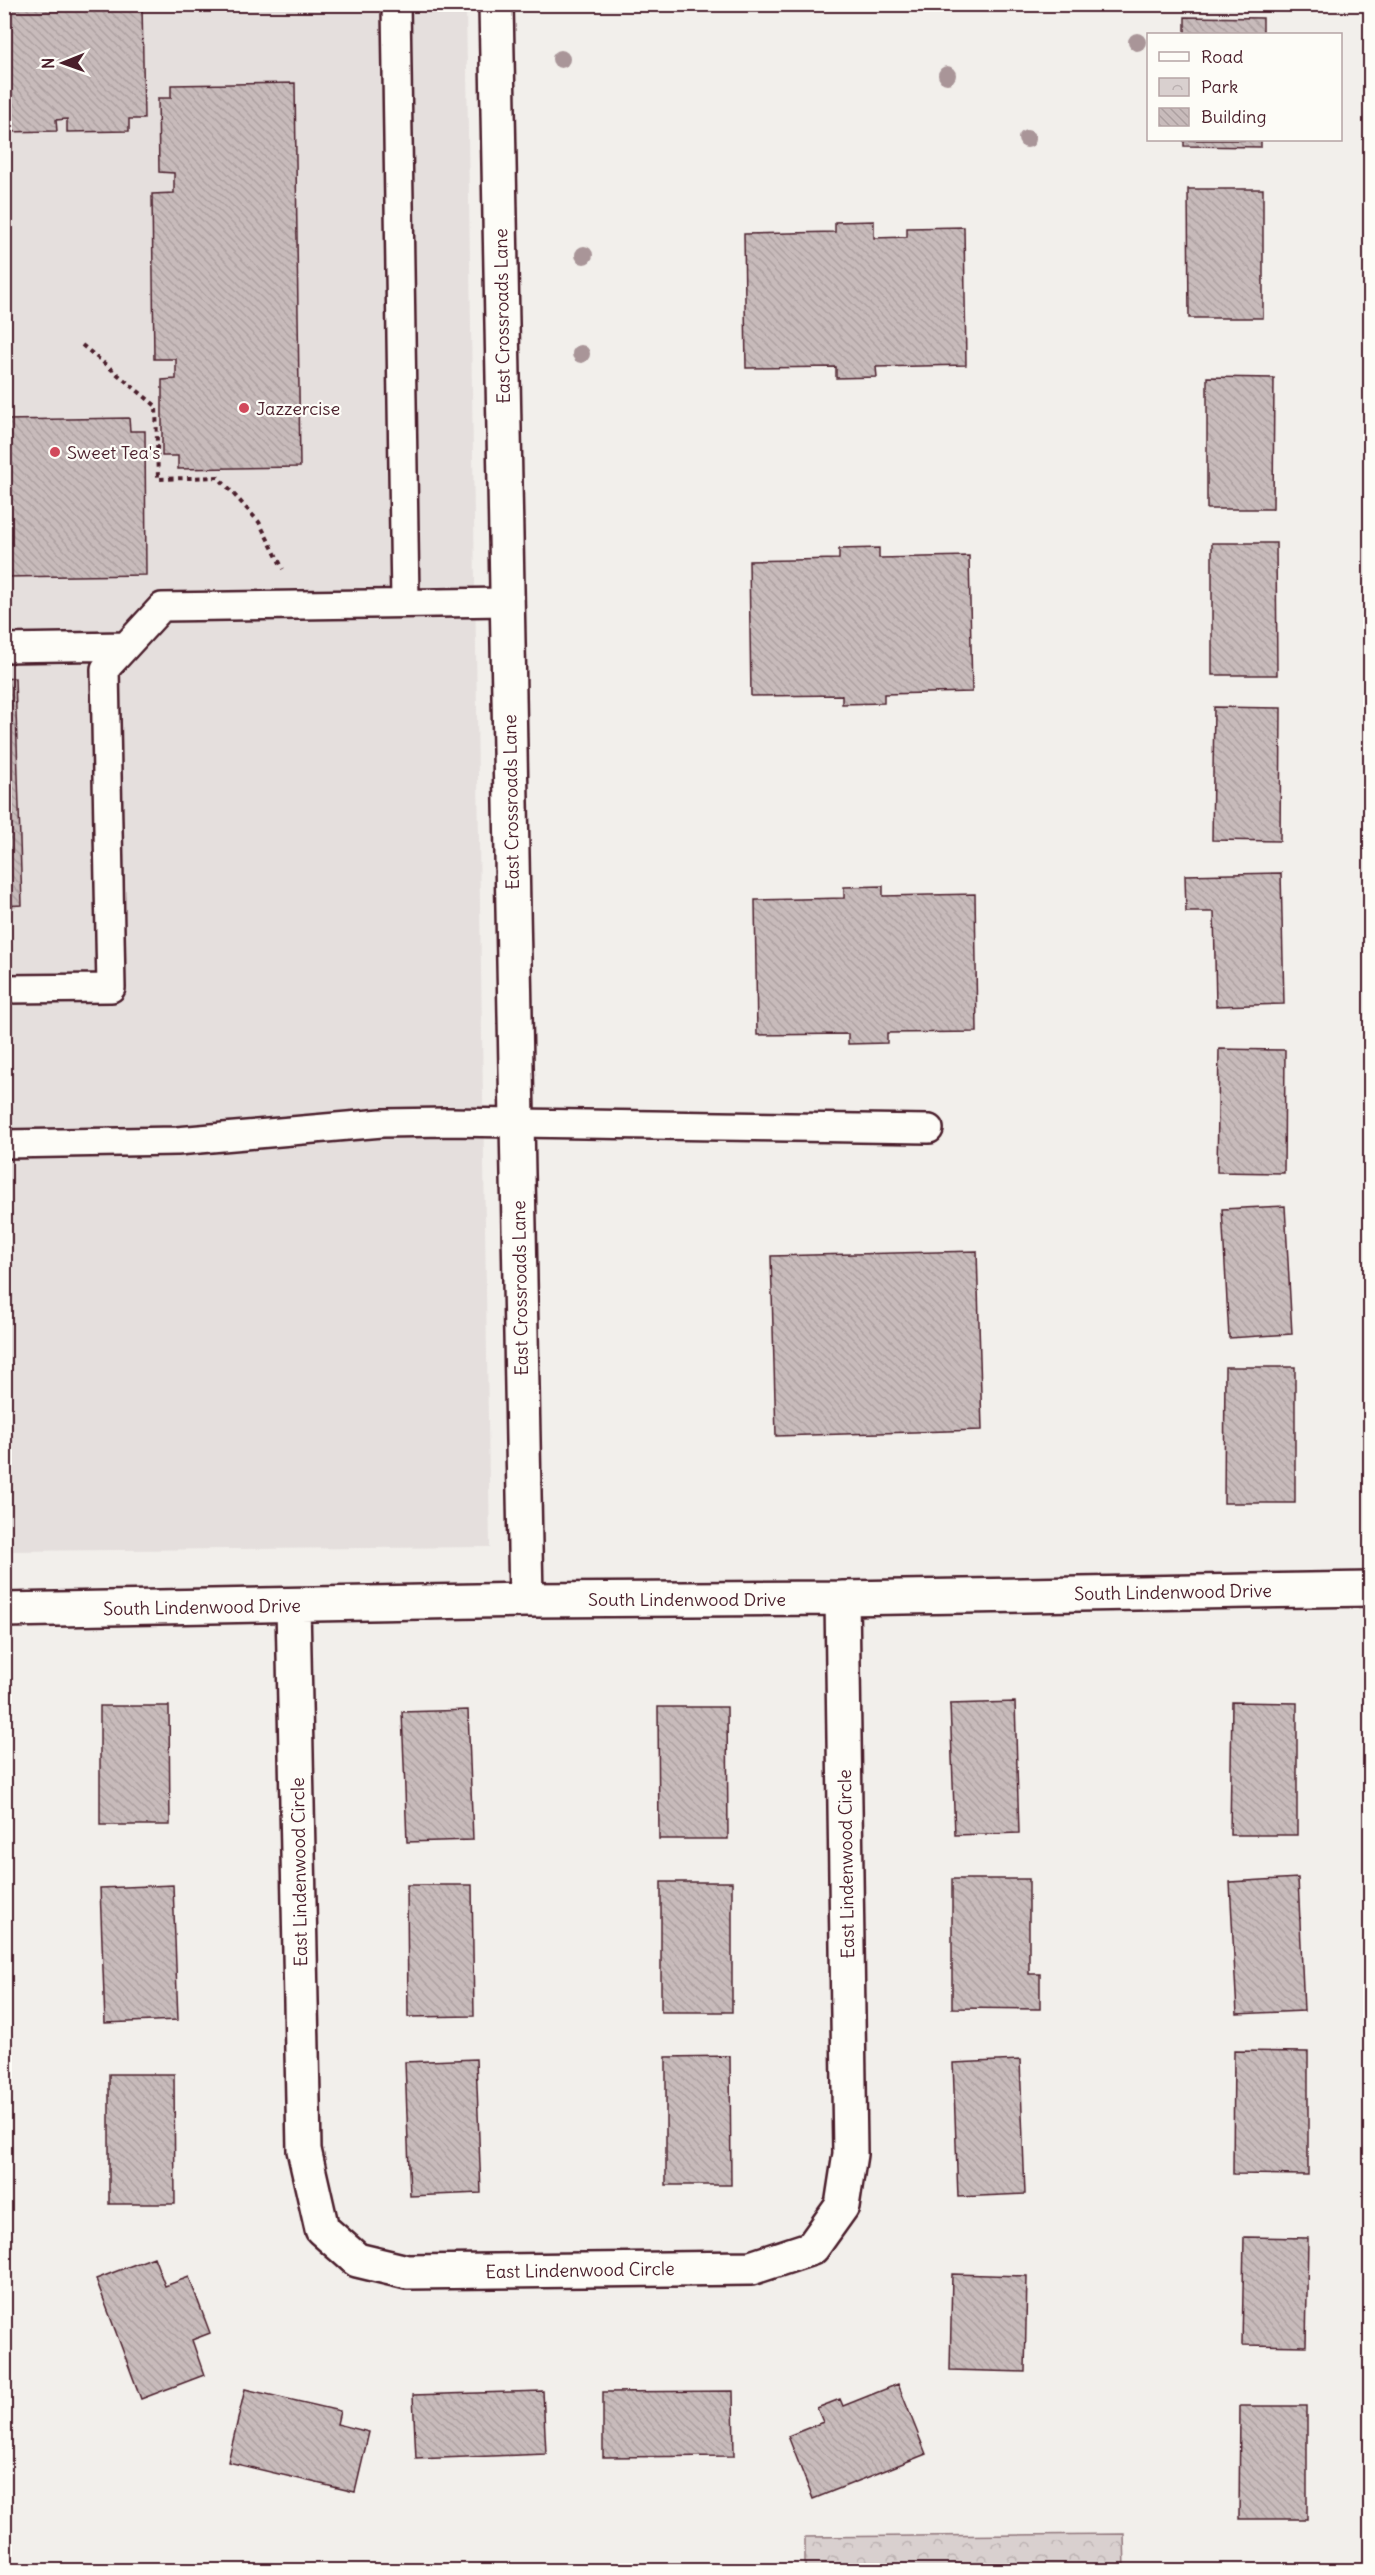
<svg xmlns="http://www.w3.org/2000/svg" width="1375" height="2575" font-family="Delius,sans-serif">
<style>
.built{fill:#e5dfdd}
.park{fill:url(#park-crowns);stroke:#92787d;stroke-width:1.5}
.building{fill:url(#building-back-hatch);stroke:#4a1f2b;stroke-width:1.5}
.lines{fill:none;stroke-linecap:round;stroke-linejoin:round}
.service-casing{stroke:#4a1f2b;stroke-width:32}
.minor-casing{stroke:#4a1f2b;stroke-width:38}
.path{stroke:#4a1f2b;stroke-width:4;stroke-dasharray:4.5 4.5;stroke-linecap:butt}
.service{stroke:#fdfcf7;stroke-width:27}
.minor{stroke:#fdfcf7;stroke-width:33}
.tree{fill:#a99598}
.poi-dot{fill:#d1495b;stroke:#fdfcf7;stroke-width:2}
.labels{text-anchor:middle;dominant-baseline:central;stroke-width:4.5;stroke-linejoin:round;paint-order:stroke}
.street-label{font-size:18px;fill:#4a1f2b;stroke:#fdfcf7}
.poi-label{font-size:18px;fill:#4a1f2b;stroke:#fdfcf7;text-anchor:start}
</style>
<defs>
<pattern id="park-crowns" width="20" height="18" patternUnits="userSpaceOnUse" patternTransform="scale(1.5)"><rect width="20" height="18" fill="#d9d0cf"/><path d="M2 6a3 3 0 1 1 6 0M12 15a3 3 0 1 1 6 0" fill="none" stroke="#bcb2b2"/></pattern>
<pattern id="building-back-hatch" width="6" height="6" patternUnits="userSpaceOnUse" patternTransform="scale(1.5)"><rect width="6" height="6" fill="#c8bbbb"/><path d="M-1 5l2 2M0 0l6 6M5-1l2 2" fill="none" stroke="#ada0a1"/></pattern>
</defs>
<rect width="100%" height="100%" fill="#f2efeb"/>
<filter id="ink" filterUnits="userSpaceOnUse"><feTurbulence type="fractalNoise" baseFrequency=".0167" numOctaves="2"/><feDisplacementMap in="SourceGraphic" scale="12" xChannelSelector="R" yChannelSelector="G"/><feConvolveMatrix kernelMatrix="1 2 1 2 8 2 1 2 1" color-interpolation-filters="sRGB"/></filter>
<g filter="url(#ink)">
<!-- built -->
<path class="built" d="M 4,5 L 466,5 L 490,1547 L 5,1551 Z"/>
<!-- park -->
<path class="park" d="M 1124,2534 L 1125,2570 L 805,2570 L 805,2537 Z"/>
<!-- building -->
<path class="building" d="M 4,4 L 142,4 L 144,119 L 129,119 L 129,131 L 67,132 L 67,119 L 56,120 L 57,131 L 4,132 Z
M 1185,17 L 1263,18 L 1263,34 L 1185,34 Z
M 295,83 L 300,467 L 178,469 L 178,456 L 162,456 L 162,380 L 176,379 L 176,359 L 154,359 L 152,194 L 174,193 L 174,173 L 159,172 L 158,98 L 171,98 L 171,85 Z
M 1184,140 L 1261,140 L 1261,147 L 1184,146 Z
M 1188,189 L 1263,189 L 1263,318 L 1189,318 Z
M 874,221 L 874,238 L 907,237 L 907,228 L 964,227 L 966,365 L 876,367 L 877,377 L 836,378 L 836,367 L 746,368 L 744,234 L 835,232 L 835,222 Z
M 1207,377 L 1274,378 L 1273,509 L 1207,509 Z
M 129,418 L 130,431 L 145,431 L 146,575 L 4,577 L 4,420 Z
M 1212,543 L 1276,543 L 1277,675 L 1212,675 Z
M 879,548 L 879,558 L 969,556 L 972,692 L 884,694 L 884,703 L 842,704 L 842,695 L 751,696 L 749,561 L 839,559 L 839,549 Z
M 15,678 L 22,905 L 4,906 L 4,679 Z
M 1214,707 L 1281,708 L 1280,841 L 1212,840 Z
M 1281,873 L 1284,1004 L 1216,1006 L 1214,912 L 1186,912 L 1185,875 Z
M 883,886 L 883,896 L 975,894 L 977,1032 L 887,1033 L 887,1043 L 848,1044 L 848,1034 L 757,1035 L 755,900 L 844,898 L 844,887 Z
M 1219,1049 L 1285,1050 L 1284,1173 L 1217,1172 Z
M 1285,1206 L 1292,1334 L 1229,1338 L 1222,1209 Z
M 977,1251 L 982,1430 L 776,1436 L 771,1256 Z
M 1225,1367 L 1295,1367 L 1295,1503 L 1224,1503 Z
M 1015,1702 L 1019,1833 L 955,1835 L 950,1704 Z
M 1232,1702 L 1297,1703 L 1297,1835 L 1230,1835 Z
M 100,1706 L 169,1706 L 170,1825 L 100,1825 Z
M 658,1707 L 727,1707 L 728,1839 L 659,1839 Z
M 468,1710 L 473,1840 L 407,1842 L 402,1712 Z
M 1298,1878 L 1304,2011 L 1237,2014 L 1230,1882 Z
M 952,1879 L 1029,1879 L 1029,1974 L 1040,1974 L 1040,2009 L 952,2008 Z
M 661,1882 L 732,1882 L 732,2012 L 661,2012 Z
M 173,1885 L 178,2020 L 105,2023 L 100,1888 Z
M 407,1885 L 472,1885 L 474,2016 L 408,2017 Z
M 1234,2051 L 1308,2052 L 1308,2175 L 1233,2174 Z
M 730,2056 L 731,2185 L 666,2185 L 666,2057 Z
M 476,2059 L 481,2193 L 410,2196 L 405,2062 Z
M 1020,2060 L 1025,2194 L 958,2197 L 953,2063 Z
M 109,2074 L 174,2074 L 175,2204 L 109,2204 Z
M 1244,2237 L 1308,2238 L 1306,2346 L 1242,2345 Z
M 154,2257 L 165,2286 L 189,2277 L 210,2333 L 192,2340 L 204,2375 L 141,2399 L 96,2279 Z
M 952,2274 L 1027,2276 L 1025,2372 L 950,2370 Z
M 898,2384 L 926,2454 L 813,2499 L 788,2436 L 823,2422 L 817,2408 L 840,2399 L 843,2406 Z
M 245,2389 L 340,2411 L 337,2424 L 369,2432 L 355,2492 L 228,2462 Z
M 543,2391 L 546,2454 L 416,2459 L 413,2395 Z
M 733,2391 L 734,2456 L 603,2457 L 603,2392 Z
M 1240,2406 L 1307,2406 L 1307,2519 L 1239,2519 Z"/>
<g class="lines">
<defs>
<path id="service" d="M 396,4 L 405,602
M 4,648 L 126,646
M 4,989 L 111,988 L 105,669 L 162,607 L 507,602
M 4,1144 L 177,1141 L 382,1123 L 447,1122 L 929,1129"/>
<path id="minor" d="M 496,4 L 526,1600
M 293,1605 L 304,2150 L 322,2229 L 357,2260 L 407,2272 L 751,2268 L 812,2248 L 842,2206 L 850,2154 L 842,1598
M 4,1610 L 526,1600 L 842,1598 L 1370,1589"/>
</defs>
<!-- service casing -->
<use href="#service" class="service-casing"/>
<!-- minor casing -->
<use href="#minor" class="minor-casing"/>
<!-- path -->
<path class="path" d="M 82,345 L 156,406 L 158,479 L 218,477 L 259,522 L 283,569"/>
<!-- service -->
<use href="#service" class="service"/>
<!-- minor -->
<use href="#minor" class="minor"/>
</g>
<!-- trees -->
<g class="tree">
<circle cx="1137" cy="42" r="9"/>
<circle cx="561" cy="59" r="9"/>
<circle cx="947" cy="75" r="9"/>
<circle cx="1027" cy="139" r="9"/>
<circle cx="584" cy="255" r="9"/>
<circle cx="581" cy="354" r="9"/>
</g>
</g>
<!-- markers -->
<g class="poi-dot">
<circle cx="244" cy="408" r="6"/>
<circle cx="55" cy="452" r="6"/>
</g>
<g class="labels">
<!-- street labels -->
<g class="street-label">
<text transform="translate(502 316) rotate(-91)">East Crossroads Lane</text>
<text transform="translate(511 802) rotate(-91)">East Crossroads Lane</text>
<text transform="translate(520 1288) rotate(-91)">East Crossroads Lane</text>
<text transform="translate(1173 1592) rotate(-1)">South Lindenwood Drive</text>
<text x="687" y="1599">South Lindenwood Drive</text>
<text transform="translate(202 1607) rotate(-1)">South Lindenwood Drive</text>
<text transform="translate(846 1864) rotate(-91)">East Lindenwood Circle</text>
<text transform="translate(299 1872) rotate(-91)">East Lindenwood Circle</text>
<text transform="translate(580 2270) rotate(-1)">East Lindenwood Circle</text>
</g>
<!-- poi labels -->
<g class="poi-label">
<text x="256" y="408">Jazzercise</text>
<text x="67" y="452">Sweet Tea's</text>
</g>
</g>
<!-- margin -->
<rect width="1375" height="2575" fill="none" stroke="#fdfcf7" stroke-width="24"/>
<rect x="12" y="12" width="1351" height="2551" fill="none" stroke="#4a1f2b" stroke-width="2" filter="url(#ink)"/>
<!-- legend -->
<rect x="1147" y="33" width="195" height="108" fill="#fdfcf7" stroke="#b5a4a5" stroke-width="1.5"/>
<rect x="1159" y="52" width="30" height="9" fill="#fdfcf7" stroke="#b5a4a5" stroke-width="1.5"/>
<text x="1201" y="63" font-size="18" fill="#4a1f2b">Road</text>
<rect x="1159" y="78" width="30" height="18" fill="url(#park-crowns)" stroke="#b5a4a5" stroke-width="1.5"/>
<text x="1201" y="93" font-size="18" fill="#4a1f2b">Park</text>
<rect x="1159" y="108" width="30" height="18" fill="url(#building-back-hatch)" stroke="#b5a4a5" stroke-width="1.5"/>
<text x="1201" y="123" font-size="18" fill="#4a1f2b">Building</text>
<!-- north arrow -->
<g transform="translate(63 63) rotate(269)" stroke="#fdfcf7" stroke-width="4.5" paint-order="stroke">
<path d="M0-4.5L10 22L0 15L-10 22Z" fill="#4a1f2b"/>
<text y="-9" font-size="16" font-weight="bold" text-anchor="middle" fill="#4a1f2b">N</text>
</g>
</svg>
